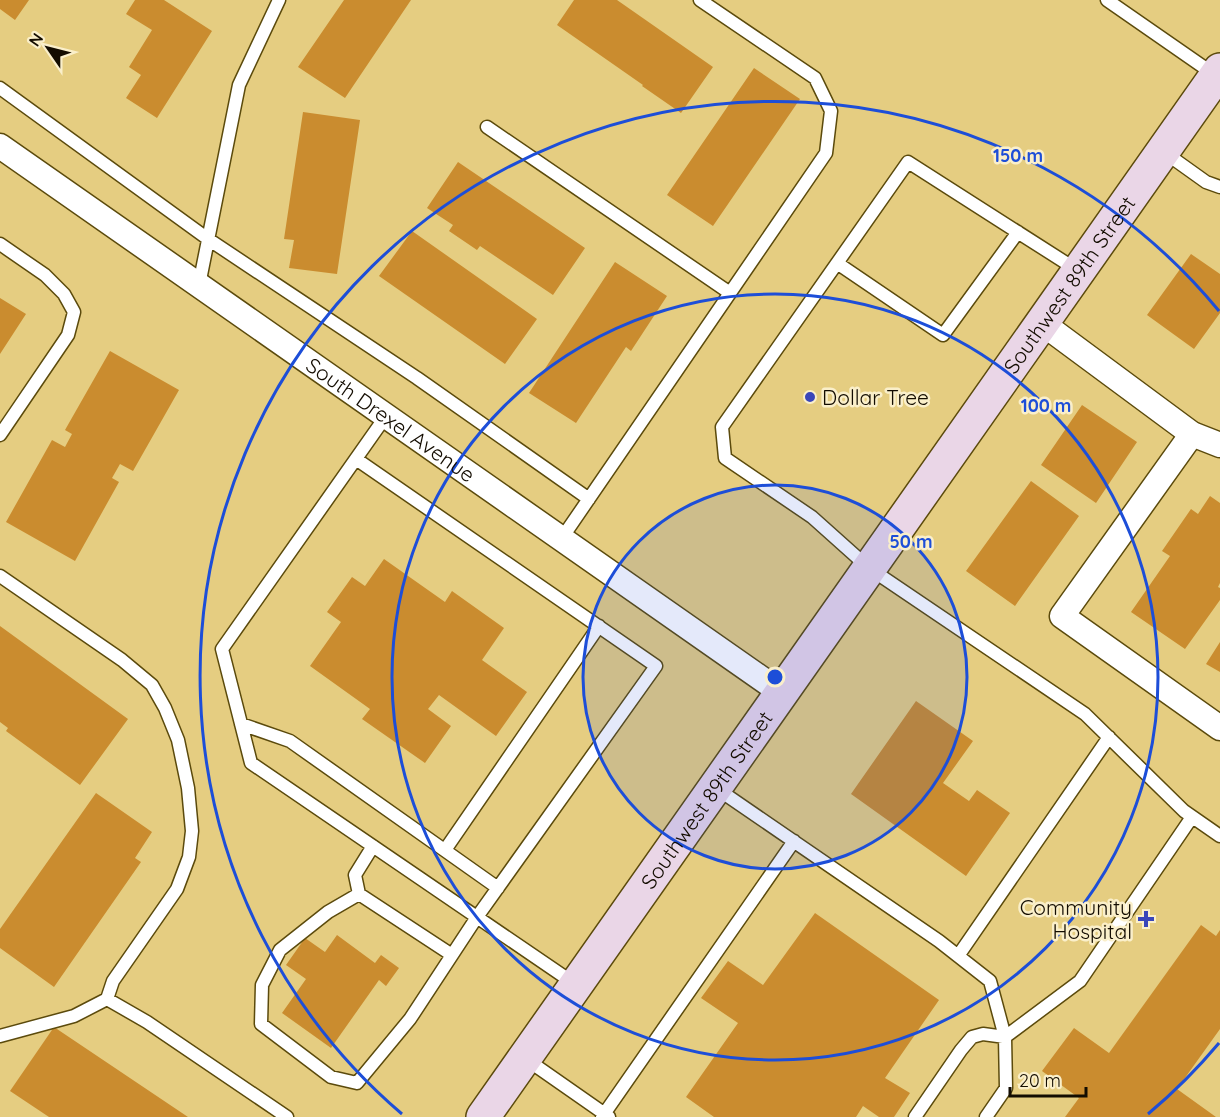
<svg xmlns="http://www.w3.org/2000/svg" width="1220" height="1117" font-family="Quicksand,sans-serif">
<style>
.building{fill:#ca8c2f}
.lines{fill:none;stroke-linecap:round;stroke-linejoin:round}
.service-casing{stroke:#5b4a0c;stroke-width:15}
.minor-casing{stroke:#5b4a0c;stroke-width:27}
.secondary-casing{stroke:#5b4a0c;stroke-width:36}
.service{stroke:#fff;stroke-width:12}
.minor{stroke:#fff;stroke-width:24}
.secondary{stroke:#ead6e7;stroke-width:33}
.ring{fill:none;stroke:#1d4ed8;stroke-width:3}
.poi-dot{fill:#3a46b9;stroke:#faefca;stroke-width:2}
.labels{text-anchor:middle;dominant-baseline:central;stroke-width:5;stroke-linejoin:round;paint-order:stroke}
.street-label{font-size:21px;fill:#130c00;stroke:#faefca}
.poi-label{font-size:21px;fill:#130c00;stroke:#faefca;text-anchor:start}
.centre{fill:#1d4ed8;stroke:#faefca;stroke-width:3}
.ring-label{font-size:18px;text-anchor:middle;font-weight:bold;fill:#1d4ed8;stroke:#faefca;stroke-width:5;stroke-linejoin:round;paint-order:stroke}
</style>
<rect width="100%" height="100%" fill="#e5cd81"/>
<!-- building -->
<path class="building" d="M 0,0 L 29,0 L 15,20 L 0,9 Z
M 135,0 L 164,0 L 212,31 L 157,118 L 126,98 L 141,75 L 129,67 L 152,30 L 126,14 Z
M 344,0 L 411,0 L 345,98 L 298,67 Z
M 574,0 L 617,0 L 713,67 L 681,113 L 642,86 L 643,85 L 557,25 Z
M 754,68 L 800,99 L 713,226 L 667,195 Z
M 303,112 L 360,120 L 337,274 L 289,268 L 294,240 L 284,239 Z
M 458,162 L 585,248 L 553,295 L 480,246 L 477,250 L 449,231 L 453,225 L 427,208 Z
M 412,231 L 537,319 L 505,364 L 379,276 Z
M 1191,254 L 1220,274 L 1220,313 L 1194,349 L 1147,315 Z
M 615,262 L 667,296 L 631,351 L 626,347 L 576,423 L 529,393 Z
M 0,298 L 26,314 L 0,354 Z
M 110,351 L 179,390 L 133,471 L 120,464 L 112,478 L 119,482 L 75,561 L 6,522 L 52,440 L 65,447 L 72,434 L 65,430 Z
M 1082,405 L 1137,442 L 1096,503 L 1041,465 Z
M 1031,481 L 1079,516 L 1015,606 L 966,571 Z
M 1210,496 L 1220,503 L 1220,583 L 1218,587 L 1220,588 L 1220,600 L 1185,649 L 1131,612 L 1170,556 L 1162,551 L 1191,509 L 1198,514 Z
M 384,559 L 445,602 L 452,591 L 504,628 L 482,660 L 527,692 L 496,736 L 439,695 L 428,709 L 451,726 L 425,763 L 362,719 L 370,709 L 310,666 L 341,622 L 327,612 L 352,577 L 365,586 Z
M 0,626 L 128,719 L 80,785 L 6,731 L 8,728 L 0,722 Z
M 1220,642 L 1220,672 L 1206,664 Z
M 916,701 L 973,741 L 943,783 L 969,801 L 977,790 L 1010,813 L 966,876 L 851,794 Z
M 96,793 L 152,832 L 135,858 L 141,862 L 54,987 L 0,948 L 0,929 Z
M 815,913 L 939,1000 L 885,1078 L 910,1093 L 894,1117 L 879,1117 L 863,1106 L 856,1117 L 714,1117 L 686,1097 L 738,1023 L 701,998 L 728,961 L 763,985 Z
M 1201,925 L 1216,936 L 1220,930 L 1220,1029 L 1177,1089 L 1216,1117 L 1065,1117 L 1079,1098 L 1042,1071 L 1074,1028 L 1109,1053 Z
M 337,935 L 375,963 L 381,955 L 399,968 L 386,986 L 379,980 L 331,1048 L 282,1013 L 306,979 L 286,965 L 305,938 L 325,952 Z
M 54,1027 L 188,1117 L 49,1117 L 10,1091 Z"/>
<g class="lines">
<defs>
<path id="service" d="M 1107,0 L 1215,75
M 0,88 L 208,239 L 417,378 L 589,499
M 487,127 L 730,293
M 1164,152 L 1206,182 L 1220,187
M 0,244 L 45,275 L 64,294 L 74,312 L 68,335 L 0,435
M 837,263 L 943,335 L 1018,232
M 1077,270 L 908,162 L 722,427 L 725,458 L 812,517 L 869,568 L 1085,714 L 1184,811 L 1220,836
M 199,285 L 239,85 L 279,0
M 386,416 L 222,649 L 251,763 L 575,984
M 356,459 L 656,666 L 477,917 L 410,1019 L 357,1083 L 331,1077 L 261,1024 L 262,985 L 280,950 L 328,912 L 359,894 L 452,955
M 562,538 L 826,153 L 831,111 L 815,78 L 700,0
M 0,576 L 122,660 L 152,685 L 165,708 L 178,740 L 188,788 L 192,831 L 189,857 L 177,889 L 113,981 L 107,999
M 241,724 L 290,741 L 498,888
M 716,788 L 939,941 L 990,981 L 1005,1037 L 1006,1088 L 986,1117
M 445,850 L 599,626
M 359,894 L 355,875 L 373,846
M 958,956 L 1109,737
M 0,1036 L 74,1016 L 107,999 L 147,1022 L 287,1117
M 526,1059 L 609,1117
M 602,1117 L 794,841
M 915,1117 L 961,1050 L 972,1037 L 983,1034 L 1005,1037 L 1080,981 L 1192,817"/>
<g id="minor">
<path id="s1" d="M 0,146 L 782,693"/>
<path d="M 1042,323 L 1192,434 L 1220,445"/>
<path d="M 1192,434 L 1062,616 L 1220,728"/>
</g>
<g id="secondary">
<path id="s2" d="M 483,1117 L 1220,70"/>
</g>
</defs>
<!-- service casing -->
<use href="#service" class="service-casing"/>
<!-- minor casing -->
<use href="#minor" class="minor-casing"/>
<!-- secondary casing -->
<use href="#secondary" class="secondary-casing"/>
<!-- service -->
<use href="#service" class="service"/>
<!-- minor -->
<use href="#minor" class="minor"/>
<!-- secondary -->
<use href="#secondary" class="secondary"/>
</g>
<!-- distance rings -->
<circle cx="775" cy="677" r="192" fill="#1d4ed8" fill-opacity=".12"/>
<g class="ring">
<circle cx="775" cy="677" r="192"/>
<circle cx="775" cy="677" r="383"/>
<path d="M1219 1043A575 575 0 0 1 1148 1114M402 1114A575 575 0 1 1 1219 311"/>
</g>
<!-- markers -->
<g class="poi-dot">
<circle cx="810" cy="397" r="6"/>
<path d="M1143 910h6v6h6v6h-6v6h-6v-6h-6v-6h6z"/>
</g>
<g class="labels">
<!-- street labels -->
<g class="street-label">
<text stroke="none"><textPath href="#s2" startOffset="1018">Southwest 89th Street</textPath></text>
<text stroke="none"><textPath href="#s1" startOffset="477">South Drexel Avenue</textPath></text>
<text stroke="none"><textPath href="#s2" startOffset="388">Southwest 89th Street</textPath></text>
</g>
<!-- poi labels -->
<g class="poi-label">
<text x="822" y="397">Dollar Tree</text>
<text x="1132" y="907" text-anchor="end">Community<tspan x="1132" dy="24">Hospital</tspan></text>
</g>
</g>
<circle cx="775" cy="677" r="9" class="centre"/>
<g class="ring-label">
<text x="1018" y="162">150 m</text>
<text x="1046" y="412">100 m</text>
<text x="911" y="548">50 m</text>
</g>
<!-- north arrow -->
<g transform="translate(48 48) rotate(305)" stroke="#faefca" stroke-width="4.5" paint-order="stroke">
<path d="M0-4.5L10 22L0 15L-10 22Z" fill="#130c00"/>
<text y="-9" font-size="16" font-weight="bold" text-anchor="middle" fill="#130c00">N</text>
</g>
<!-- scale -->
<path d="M1010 1087v9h76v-9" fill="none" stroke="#130c00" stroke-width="3"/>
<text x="1019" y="1087" font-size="18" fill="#130c00" stroke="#faefca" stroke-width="4.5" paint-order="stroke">20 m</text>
</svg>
